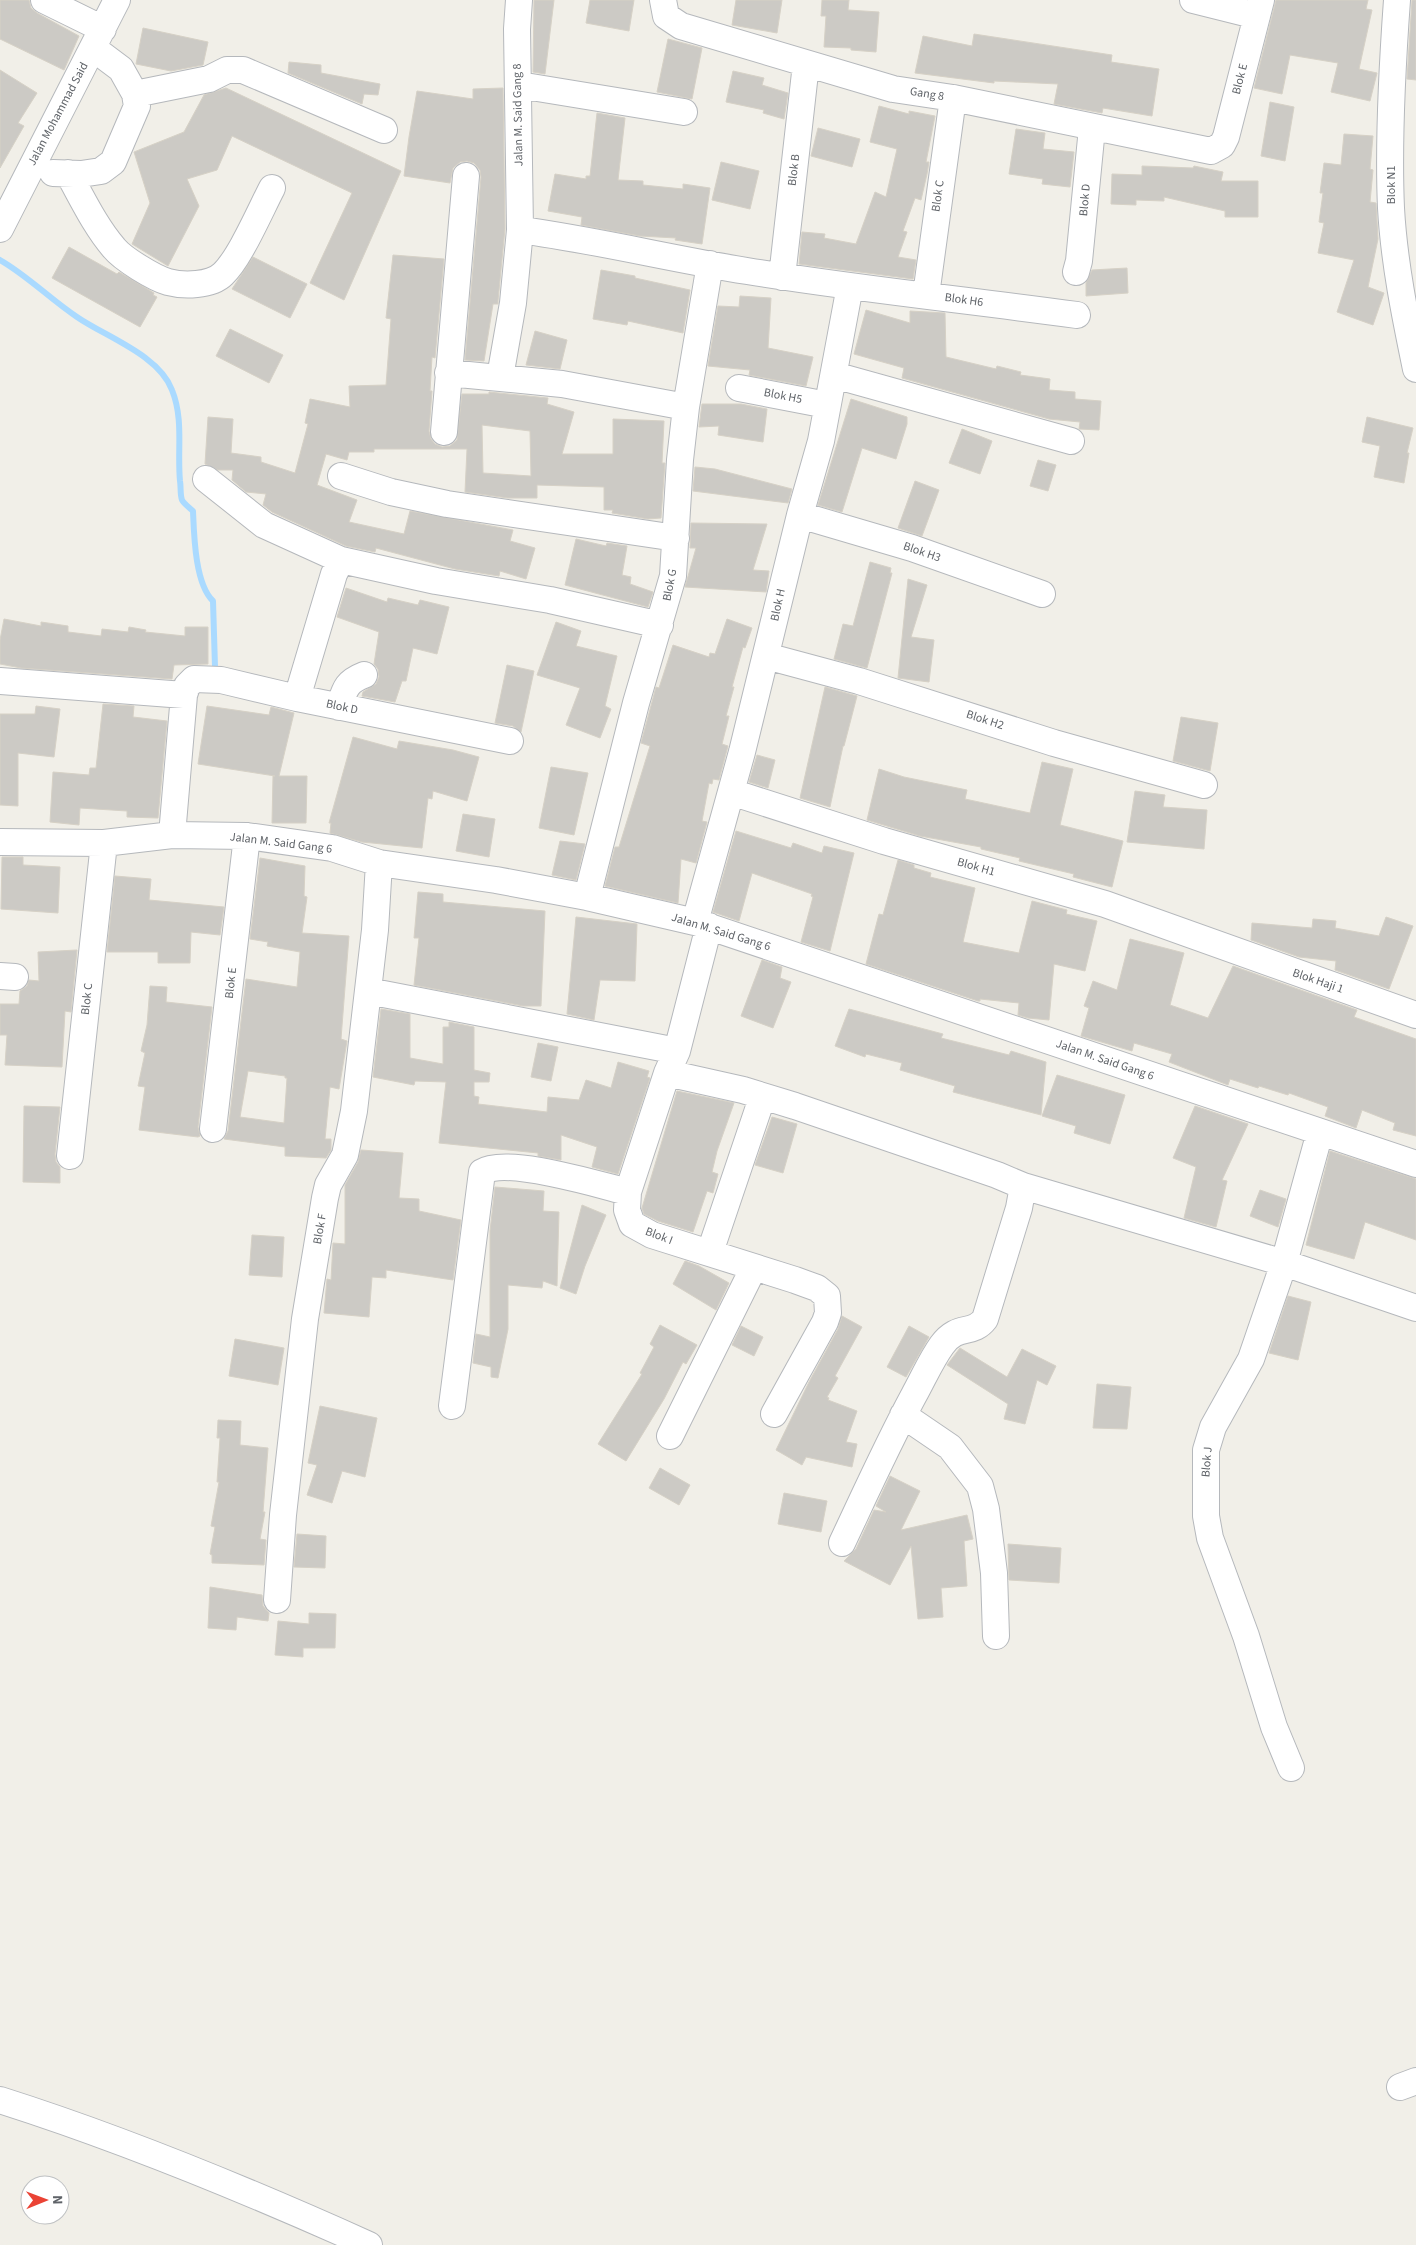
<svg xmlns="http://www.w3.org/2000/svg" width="1416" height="2245" font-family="'Source Sans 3',sans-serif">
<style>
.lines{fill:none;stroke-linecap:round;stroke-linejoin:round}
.stream{stroke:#aadaff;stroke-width:6}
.building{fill:#cccac5;stroke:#d6d1c6;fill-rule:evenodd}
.minor-casing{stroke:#b5b8bc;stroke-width:28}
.minor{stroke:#fff;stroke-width:26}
.labels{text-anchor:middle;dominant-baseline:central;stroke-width:4;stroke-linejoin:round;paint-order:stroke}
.street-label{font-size:12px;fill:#5f6368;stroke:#fff}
</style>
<rect width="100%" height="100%" fill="#f1efe8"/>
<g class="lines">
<!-- stream -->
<path class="stream" d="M 0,260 C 28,276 50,299 77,317 C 106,337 159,355 172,390 C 184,420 177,450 180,481 C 181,486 180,495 182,500 C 184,504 190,508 193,511 C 194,535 195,584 213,601 L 215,667 L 213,672"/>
</g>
<!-- building -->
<path class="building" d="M 0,0 L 29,0 L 31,8 L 37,13 L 79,36 L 64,70 L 0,39 Z
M 534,0 L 554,0 L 545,74 L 533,72 Z
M 590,0 L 634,0 L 629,31 L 586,23 Z
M 736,0 L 782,0 L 777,33 L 732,25 Z
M 822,0 L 849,0 L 848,10 L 879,12 L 876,52 L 851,50 L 851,48 L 824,47 L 826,16 L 821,16 Z
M 1276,0 L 1368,0 L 1366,9 L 1372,10 L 1359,69 L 1377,73 L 1370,101 L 1331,92 L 1338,63 L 1290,55 L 1282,94 L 1254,88 Z
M 1412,0 L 1416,0 L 1416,80 L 1407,79 Z
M 143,28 L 208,42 L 203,65 L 171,71 L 136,64 Z
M 974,34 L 1112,55 L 1111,62 L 1159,69 L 1152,116 L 1103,108 L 1102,113 L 1054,104 L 1058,84 L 994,81 L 994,83 L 915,73 L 923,36 L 972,46 Z
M 668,39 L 702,48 L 692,99 L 657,92 Z
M 289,62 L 321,65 L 321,73 L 380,84 L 378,95 L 364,94 L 362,104 L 288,73 Z
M 0,70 L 37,93 L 18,123 L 24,126 L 0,168 Z
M 733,71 L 764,78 L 762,85 L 788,93 L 784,119 L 763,113 L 764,110 L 726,102 Z
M 226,88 L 401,171 L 344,300 L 310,283 L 352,193 L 232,136 L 217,170 L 187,179 L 199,206 L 168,266 L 132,244 L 150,203 L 134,152 L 184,132 L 204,95 Z
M 503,88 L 505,229 L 498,301 L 498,304 L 493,304 L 484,361 L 465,360 L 481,177 L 480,170 L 474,163 L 467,161 L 460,162 L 453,168 L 450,183 L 404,176 L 409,137 L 417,91 L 473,99 L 473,89 Z
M 1270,102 L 1294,107 L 1285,161 L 1261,156 Z
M 879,106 L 909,114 L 909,111 L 935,116 L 926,162 L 929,162 L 927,174 L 921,200 L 915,198 L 903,231 L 907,232 L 898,257 L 916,260 L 913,279 L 799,264 L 802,232 L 825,234 L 824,238 L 856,244 L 875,192 L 886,197 L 897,149 L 870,142 Z
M 597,113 L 625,118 L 618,180 L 643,181 L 643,185 L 683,189 L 683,184 L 710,188 L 702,244 L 675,240 L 676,238 L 640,236 L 581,225 L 582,217 L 548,211 L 555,174 L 586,179 L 586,176 L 590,176 Z
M 818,128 L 860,139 L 852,167 L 811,156 Z
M 1016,129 L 1045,133 L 1043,149 L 1074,152 L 1070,187 L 1042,184 L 1043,179 L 1009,174 Z
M 1344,134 L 1373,136 L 1370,169 L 1373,170 L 1370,202 L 1376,203 L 1378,239 L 1368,287 L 1384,293 L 1373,325 L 1337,312 L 1354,260 L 1318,253 L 1324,223 L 1319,222 L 1323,193 L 1320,193 L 1324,163 L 1341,165 Z
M 721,162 L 759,171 L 750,209 L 712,200 Z
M 1142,166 L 1193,168 L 1194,166 L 1223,172 L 1221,181 L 1258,181 L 1258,217 L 1225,217 L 1225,211 L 1164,197 L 1164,201 L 1136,200 L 1136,205 L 1111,204 L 1112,174 L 1142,175 Z
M 69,247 L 117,274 L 119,272 L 154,293 L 153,295 L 157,297 L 140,327 L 52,278 Z
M 393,255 L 444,259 L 435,358 L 432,357 L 430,391 L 432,391 L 429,431 L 431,439 L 435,444 L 442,447 L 450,446 L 457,440 L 462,394 L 489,394 L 489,392 L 548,398 L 547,404 L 574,412 L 562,454 L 613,454 L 613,419 L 664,421 L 662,463 L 665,463 L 661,518 L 648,519 L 612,513 L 613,510 L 604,510 L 604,487 L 537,485 L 537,498 L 508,498 L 465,492 L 467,449 L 374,449 L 374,452 L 349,452 L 347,460 L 326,454 L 317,485 L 357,500 L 349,522 L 404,534 L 410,511 L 513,530 L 510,541 L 535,548 L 526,579 L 500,571 L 499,576 L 455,569 L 376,548 L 375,552 L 346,546 L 272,512 L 263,505 L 266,494 L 246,492 L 232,480 L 233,470 L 218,470 L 205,464 L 208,417 L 233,419 L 231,453 L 261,457 L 261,462 L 295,473 L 308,424 L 305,423 L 310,399 L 350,407 L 349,386 L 386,385 L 391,319 L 386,318 ZM 482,425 L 530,431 L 531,476 L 483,473 Z
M 253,257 L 307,284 L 290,318 L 232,289 Z
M 1127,268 L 1128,293 L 1086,296 L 1086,283 L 1092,270 Z
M 601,270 L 635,276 L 635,278 L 690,290 L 683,333 L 628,321 L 627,325 L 593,319 Z
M 740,296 L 771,298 L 768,348 L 813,357 L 806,386 L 749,375 L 750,370 L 708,366 L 718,306 L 739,307 Z
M 866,310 L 910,323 L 910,311 L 945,313 L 946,357 L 996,369 L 997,366 L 1021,372 L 1020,375 L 1050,379 L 1049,390 L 1075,392 L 1075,399 L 1101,401 L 1099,430 L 1079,429 L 1080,422 L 1049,419 L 902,378 L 904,368 L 854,354 Z
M 230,329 L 283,355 L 269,383 L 216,356 Z
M 535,331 L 567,340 L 560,369 L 526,365 Z
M 851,399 L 907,417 L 907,424 L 896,459 L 862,448 L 842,512 L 818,505 Z
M 702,404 L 741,404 L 767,409 L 763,442 L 718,435 L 719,426 L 699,427 Z
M 1367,417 L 1413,428 L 1407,453 L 1409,453 L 1404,483 L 1374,477 L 1380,446 L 1362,442 Z
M 962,429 L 992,441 L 980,474 L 949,463 Z
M 1038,460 L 1056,465 L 1048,491 L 1030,486 Z
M 695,467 L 715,469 L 792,489 L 788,503 L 693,491 Z
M 915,481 L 939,490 L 922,536 L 898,528 Z
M 691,523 L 767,524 L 753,570 L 769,571 L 766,592 L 685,587 L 696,548 L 690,548 Z
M 576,539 L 606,546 L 607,543 L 627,546 L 622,575 L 631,577 L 630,584 L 653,592 L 648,607 L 565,585 Z
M 870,562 L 891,568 L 890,573 L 892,573 L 867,668 L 834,659 L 843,624 L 853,626 Z
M 908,579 L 927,585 L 911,637 L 934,640 L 929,682 L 898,678 Z
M 346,588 L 387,602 L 388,598 L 418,605 L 420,600 L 449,607 L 437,654 L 413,648 L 406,681 L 402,681 L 395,702 L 362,696 L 363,692 L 376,684 L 379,677 L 378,669 L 374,664 L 379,632 L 337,617 Z
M 4,619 L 41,626 L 41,622 L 68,626 L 68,632 L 101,636 L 102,629 L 128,632 L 129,627 L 146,630 L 145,632 L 185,636 L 185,627 L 208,627 L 208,664 L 174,665 L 172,679 L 21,668 L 0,664 L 0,640 Z
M 727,619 L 752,628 L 745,648 L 743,647 L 732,687 L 734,687 L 726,716 L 729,716 L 722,744 L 728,746 L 719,780 L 713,779 L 712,784 L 709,783 L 702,821 L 707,822 L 696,863 L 681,859 L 678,903 L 605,886 L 615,847 L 619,847 L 650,746 L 641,743 L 656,687 L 659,688 L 673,645 L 709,657 L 710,653 L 715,654 Z
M 556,622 L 581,631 L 576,646 L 617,656 L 605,706 L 611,709 L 600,738 L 566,725 L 580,688 L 537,675 Z
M 507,665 L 534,671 L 521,732 L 513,726 L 495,723 Z
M 825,687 L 857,696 L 844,746 L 843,746 L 830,807 L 800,798 Z
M 103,704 L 134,706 L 133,717 L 167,721 L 158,818 L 127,817 L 127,811 L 80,808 L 79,825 L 50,822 L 53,772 L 89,775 L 90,768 L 96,768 Z
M 36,706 L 60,709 L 54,757 L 18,753 L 18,806 L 0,805 L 0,714 L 35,714 Z
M 207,706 L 269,715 L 271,707 L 294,713 L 279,776 L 307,776 L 306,823 L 272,823 L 273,776 L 275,776 L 198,764 Z
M 1181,717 L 1218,723 L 1210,771 L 1173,761 Z
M 353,737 L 397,749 L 399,741 L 453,750 L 479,757 L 467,801 L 433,791 L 432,799 L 428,798 L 422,848 L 362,842 L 330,833 L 331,823 L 329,823 Z
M 757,755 L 775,760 L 768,788 L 749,782 Z
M 1042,762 L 1073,769 L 1060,825 L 1123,841 L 1112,887 L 1073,877 L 1074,874 L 1019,861 L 1020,858 L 981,849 L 981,847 L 920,836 L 867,820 L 879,769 L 904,777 L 967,790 L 965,799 L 1030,813 Z
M 551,767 L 588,773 L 574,835 L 539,828 Z
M 1135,791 L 1165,795 L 1163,807 L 1207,810 L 1204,849 L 1127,842 Z
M 463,814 L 495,819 L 489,857 L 456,851 Z
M 736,831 L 791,848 L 793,843 L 822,853 L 824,846 L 854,853 L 830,951 L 801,942 L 813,897 L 811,896 L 812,894 L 752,873 L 739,921 L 713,912 Z
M 560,841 L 585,844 L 576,880 L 552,875 Z
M 2,857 L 23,857 L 23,865 L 60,867 L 58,913 L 1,909 Z
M 260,858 L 305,866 L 304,896 L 307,897 L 302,933 L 349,936 L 341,1039 L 347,1041 L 339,1089 L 330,1087 L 325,1139 L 331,1139 L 331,1150 L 326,1158 L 285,1156 L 285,1147 L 224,1139 L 228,1131 L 246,979 L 297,987 L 300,952 L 267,946 L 268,942 L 250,939 ZM 248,1071 L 285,1076 L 285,1078 L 287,1078 L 284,1123 L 240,1117 Z
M 898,860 L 914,865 L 914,868 L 931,873 L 930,877 L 975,888 L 963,942 L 1019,953 L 1032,901 L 1067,910 L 1066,914 L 1097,921 L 1085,971 L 1054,964 L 1049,1020 L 1028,1018 L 1018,1015 L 1019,1003 L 980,999 L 980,1001 L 978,1001 L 866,964 L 879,914 L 883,915 Z
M 115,876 L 151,879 L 149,900 L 224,907 L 220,935 L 191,932 L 190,963 L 158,963 L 158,952 L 107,952 Z
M 418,892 L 443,894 L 443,902 L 545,911 L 541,1006 L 523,1006 L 414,985 L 419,938 L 414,938 Z
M 576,917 L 637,924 L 635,981 L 600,980 L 594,1020 L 567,1014 Z
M 1386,917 L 1413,926 L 1389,989 L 1335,970 L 1336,961 L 1299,957 L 1251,940 L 1252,923 L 1312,928 L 1313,919 L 1336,921 L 1335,928 L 1379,936 Z
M 1130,939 L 1184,953 L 1170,1005 L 1208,1018 L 1233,966 L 1357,1010 L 1354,1017 L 1416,1039 L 1416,1136 L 1393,1130 L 1395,1123 L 1362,1110 L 1356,1128 L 1325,1116 L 1328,1107 L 1289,1093 L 1288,1095 L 1259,1086 L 1258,1088 L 1230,1079 L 1228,1085 L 1169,1062 L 1172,1054 L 1134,1043 L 1132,1051 L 1081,1036 L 1089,1008 L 1084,1006 L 1093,981 L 1117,990 Z
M 77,950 L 71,1012 L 65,1011 L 62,1067 L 5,1065 L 7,1035 L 0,1035 L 0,1004 L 19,1004 L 20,991 L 27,986 L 29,980 L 39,981 L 38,952 Z
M 762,960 L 782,967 L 780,978 L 791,982 L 773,1028 L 741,1016 Z
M 150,986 L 167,987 L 166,1002 L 212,1007 L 198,1127 L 200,1136 L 198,1137 L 139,1130 L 145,1087 L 138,1086 L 145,1053 L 141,1051 L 147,1025 Z
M 381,1009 L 410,1014 L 410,1058 L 443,1064 L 443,1027 L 449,1027 L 449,1022 L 474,1027 L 474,1070 L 490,1073 L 489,1082 L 474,1082 L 474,1096 L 479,1097 L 478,1104 L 547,1112 L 548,1097 L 579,1100 L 586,1080 L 611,1088 L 618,1062 L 649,1071 L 647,1077 L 650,1078 L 618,1174 L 592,1167 L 597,1147 L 561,1135 L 561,1160 L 538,1156 L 538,1153 L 439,1143 L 446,1082 L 415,1081 L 414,1085 L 373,1077 Z
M 849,1009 L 943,1034 L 941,1038 L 1009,1055 L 1011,1051 L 1046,1062 L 1041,1115 L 953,1092 L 955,1086 L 900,1070 L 902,1063 L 866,1054 L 865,1057 L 835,1046 Z
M 538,1043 L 558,1047 L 551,1081 L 531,1077 Z
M 1057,1075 L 1125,1095 L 1110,1144 L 1074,1133 L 1076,1126 L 1042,1116 Z
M 677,1091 L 734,1103 L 717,1151 L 712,1172 L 718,1174 L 713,1193 L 707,1191 L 693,1232 L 658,1221 L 644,1214 L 642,1208 Z
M 24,1106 L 60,1107 L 55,1154 L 56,1162 L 60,1167 L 60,1183 L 23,1182 Z
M 1195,1106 L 1248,1124 L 1222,1180 L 1227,1181 L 1216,1227 L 1184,1218 L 1196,1167 L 1173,1158 Z
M 772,1117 L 797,1124 L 783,1173 L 755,1165 Z
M 361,1150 L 403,1153 L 399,1198 L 419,1199 L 419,1211 L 461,1220 L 453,1280 L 386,1270 L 386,1278 L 372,1277 L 369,1317 L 324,1313 L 327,1279 L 331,1280 L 333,1243 L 345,1244 L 345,1185 L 358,1162 Z
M 1330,1151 L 1416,1179 L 1416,1240 L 1365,1222 L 1354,1259 L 1306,1245 Z
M 495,1187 L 544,1191 L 543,1211 L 559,1212 L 557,1286 L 543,1281 L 542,1288 L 508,1285 L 508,1329 L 498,1378 L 491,1377 L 491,1367 L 473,1363 L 476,1334 L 490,1337 L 490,1231 Z
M 1260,1190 L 1286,1199 L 1278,1227 L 1250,1216 Z
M 582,1205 L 606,1215 L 585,1266 L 576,1294 L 560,1288 Z
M 252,1235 L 284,1237 L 282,1277 L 249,1275 Z
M 685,1261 L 699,1266 L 729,1283 L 716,1310 L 673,1284 Z
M 1288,1296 L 1311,1302 L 1298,1360 L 1269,1353 Z
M 842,1316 L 862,1327 L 835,1376 L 838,1378 L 827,1397 L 829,1398 L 828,1400 L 857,1411 L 846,1442 L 857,1444 L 852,1467 L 806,1457 L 802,1465 L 776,1450 L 809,1382 L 838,1329 Z
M 660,1325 L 697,1345 L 686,1364 L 683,1362 L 664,1399 L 626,1461 L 598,1444 L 642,1374 L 640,1373 L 654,1347 L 650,1344 Z
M 741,1326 L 763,1337 L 754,1356 L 732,1345 Z
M 909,1326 L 929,1337 L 906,1377 L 887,1367 Z
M 235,1339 L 284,1348 L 278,1385 L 229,1376 Z
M 960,1348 L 1007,1377 L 1022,1349 L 1056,1366 L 1047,1385 L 1037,1380 L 1025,1424 L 1004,1419 L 1008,1404 L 947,1365 Z
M 1097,1384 L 1131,1387 L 1127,1429 L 1093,1428 Z
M 320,1406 L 377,1418 L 365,1477 L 342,1471 L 332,1503 L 307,1495 L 317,1465 L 308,1463 Z
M 218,1420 L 241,1421 L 240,1445 L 268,1448 L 263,1512 L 265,1512 L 260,1539 L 266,1540 L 264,1565 L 212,1563 L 212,1555 L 210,1554 L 215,1527 L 211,1526 L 219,1482 L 217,1482 L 220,1438 L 217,1438 Z
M 660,1468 L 690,1485 L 679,1505 L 649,1488 Z
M 890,1476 L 920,1491 L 901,1530 L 967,1515 L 973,1539 L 964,1541 L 967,1586 L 941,1588 L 943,1617 L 918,1619 L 911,1546 L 890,1585 L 844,1561 L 856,1549 L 874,1510 L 886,1512 L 876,1506 Z
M 784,1493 L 827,1501 L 821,1532 L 778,1524 Z
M 297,1534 L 326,1536 L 325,1568 L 294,1567 Z
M 1008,1544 L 1061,1548 L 1059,1583 L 1009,1580 Z
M 210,1587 L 262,1595 L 263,1606 L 269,1613 L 268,1621 L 237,1617 L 236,1630 L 208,1628 Z
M 309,1613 L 336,1614 L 335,1648 L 303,1648 L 303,1657 L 275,1655 L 278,1621 L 309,1624 Z"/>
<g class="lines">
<defs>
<path id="minor" d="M 44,0 L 103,29
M 519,0 L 517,29 L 520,230
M 663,0 L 666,16 L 681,26 L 893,89 L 953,98 L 1211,151 L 1222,145 L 1226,137 L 1261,0
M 1193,0 L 1257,16
M 1397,0 C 1392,69 1388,139 1391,208 C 1394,262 1405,316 1416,369
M 519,85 L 684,112
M 135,94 L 209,79 L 227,70 L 243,70 L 384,130
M 53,173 L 81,174 L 101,171 L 113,162 L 137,106 L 135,94 L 121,69 L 93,48
M 68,173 C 82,198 95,226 114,248 C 123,259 154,278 168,282 C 183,286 211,286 223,274 C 240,258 260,211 272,188
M 0,229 L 117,0
M 1076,272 L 1079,261 L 1092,128
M 782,277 L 806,64
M 926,295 L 953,98
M 448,373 L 562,384 L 686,407
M 834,375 L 1071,441
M 500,377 L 513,303 L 520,230 C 596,240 671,259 747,271 C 857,289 967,300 1077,315
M 739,388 L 827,405
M 444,432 L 466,176
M 341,476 L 391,492 L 447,504 L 676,538
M 206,479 L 264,525 L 341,560
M 800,515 L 912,548 L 1042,594
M 766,656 L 859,681 L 1054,743 L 1204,785
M 0,681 L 184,695
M 297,698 L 334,574 L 341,560 L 436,581 L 550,600 L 660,625
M 339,707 C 345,689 346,682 364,675
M 731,792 L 884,841 L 1105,904 L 1416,1015
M 172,835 L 184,695 L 187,686 L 194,679 L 221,680 L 297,698 L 510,741
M 0,842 L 104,843 L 172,835 L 247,836 L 332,848 L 379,863 L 496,880 L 587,897 L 695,922 L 1416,1164
M 587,897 L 636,703 L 673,576 L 680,460 L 686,407 L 710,264
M 695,922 L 742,752 L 800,515 L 821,441 L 850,286
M 709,926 L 677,1051 L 667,1073 L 628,1192 L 627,1210 L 632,1224 L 652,1235 L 795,1280 L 817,1288 L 827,1296 L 828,1313 L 825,1322 L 774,1414
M 0,976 L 15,977
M 368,991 L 677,1051
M 667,1073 L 743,1090 L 795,1106 L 997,1175 L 1023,1186 L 1019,1208 L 985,1319 C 972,1336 958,1323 942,1345 C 931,1360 923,1379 914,1395 C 888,1443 865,1494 842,1543
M 213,1129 L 247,836
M 70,1156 L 104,843
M 1023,1186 L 1284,1263 L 1416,1308
M 710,1252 L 762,1098
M 452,1406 L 482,1172 C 506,1156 599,1185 628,1192
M 903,1415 L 950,1447 L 980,1486 L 986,1509 L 994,1573 L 996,1636
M 670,1436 L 754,1267
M 277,1600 L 283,1515 L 305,1319 L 325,1198 L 328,1185 L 345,1155 L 354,1111 L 375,930 L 379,863
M 1291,1768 L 1274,1727 L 1246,1636 L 1210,1538 L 1206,1516 L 1206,1450 L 1213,1427 L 1251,1359 L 1284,1263 L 1320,1132
M 1400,2087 L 1416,2081
M 0,2100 C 126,2140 249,2191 369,2245"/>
</defs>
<!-- minor casing -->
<use href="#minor" class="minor-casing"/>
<!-- minor -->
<use href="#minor" class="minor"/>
</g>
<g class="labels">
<!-- street labels -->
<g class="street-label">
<text transform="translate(1240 79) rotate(-76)">Blok E</text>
<text transform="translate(927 94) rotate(9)">Gang 8</text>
<text transform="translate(58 114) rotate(-62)">Jalan Mohammad Said</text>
<text transform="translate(518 115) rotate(-91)">Jalan M. Said Gang 8</text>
<text transform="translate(794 170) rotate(-83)">Blok B</text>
<text transform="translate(1391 185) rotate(-90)">Blok N1</text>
<text transform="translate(938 196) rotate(-82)">Blok C</text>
<text transform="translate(1085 200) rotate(-85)">Blok D</text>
<text transform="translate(964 300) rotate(8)">Blok H6</text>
<text transform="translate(783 396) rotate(11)">Blok H5</text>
<text transform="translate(922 552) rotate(19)">Blok H3</text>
<text transform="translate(670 585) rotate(-79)">Blok G</text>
<text transform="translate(778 605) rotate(-78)">Blok H</text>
<text transform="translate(342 707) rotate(12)">Blok D</text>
<text transform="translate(985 720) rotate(18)">Blok H2</text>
<text transform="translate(281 843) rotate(7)">Jalan M. Said Gang 6</text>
<text transform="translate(976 867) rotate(16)">Blok H1</text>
<text transform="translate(721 932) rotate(17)">Jalan M. Said Gang 6</text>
<text transform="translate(1318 981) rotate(19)">Blok Haji 1</text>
<text transform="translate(231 983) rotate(-84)">Blok E</text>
<text transform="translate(87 999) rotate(-84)">Blok C</text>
<text transform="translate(1105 1060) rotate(19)">Jalan M. Said Gang 6</text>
<text transform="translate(320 1229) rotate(-80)">Blok F</text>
<text transform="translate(659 1236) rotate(21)">Blok I</text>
<text transform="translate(1207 1462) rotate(-85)">Blok J</text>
</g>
</g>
<!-- north arrow -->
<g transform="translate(45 2200) rotate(89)"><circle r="24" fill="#ffffff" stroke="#bfc1c3"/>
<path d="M0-4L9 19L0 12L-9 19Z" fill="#ea4335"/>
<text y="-8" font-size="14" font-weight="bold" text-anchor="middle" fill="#5f6368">N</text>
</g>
</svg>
